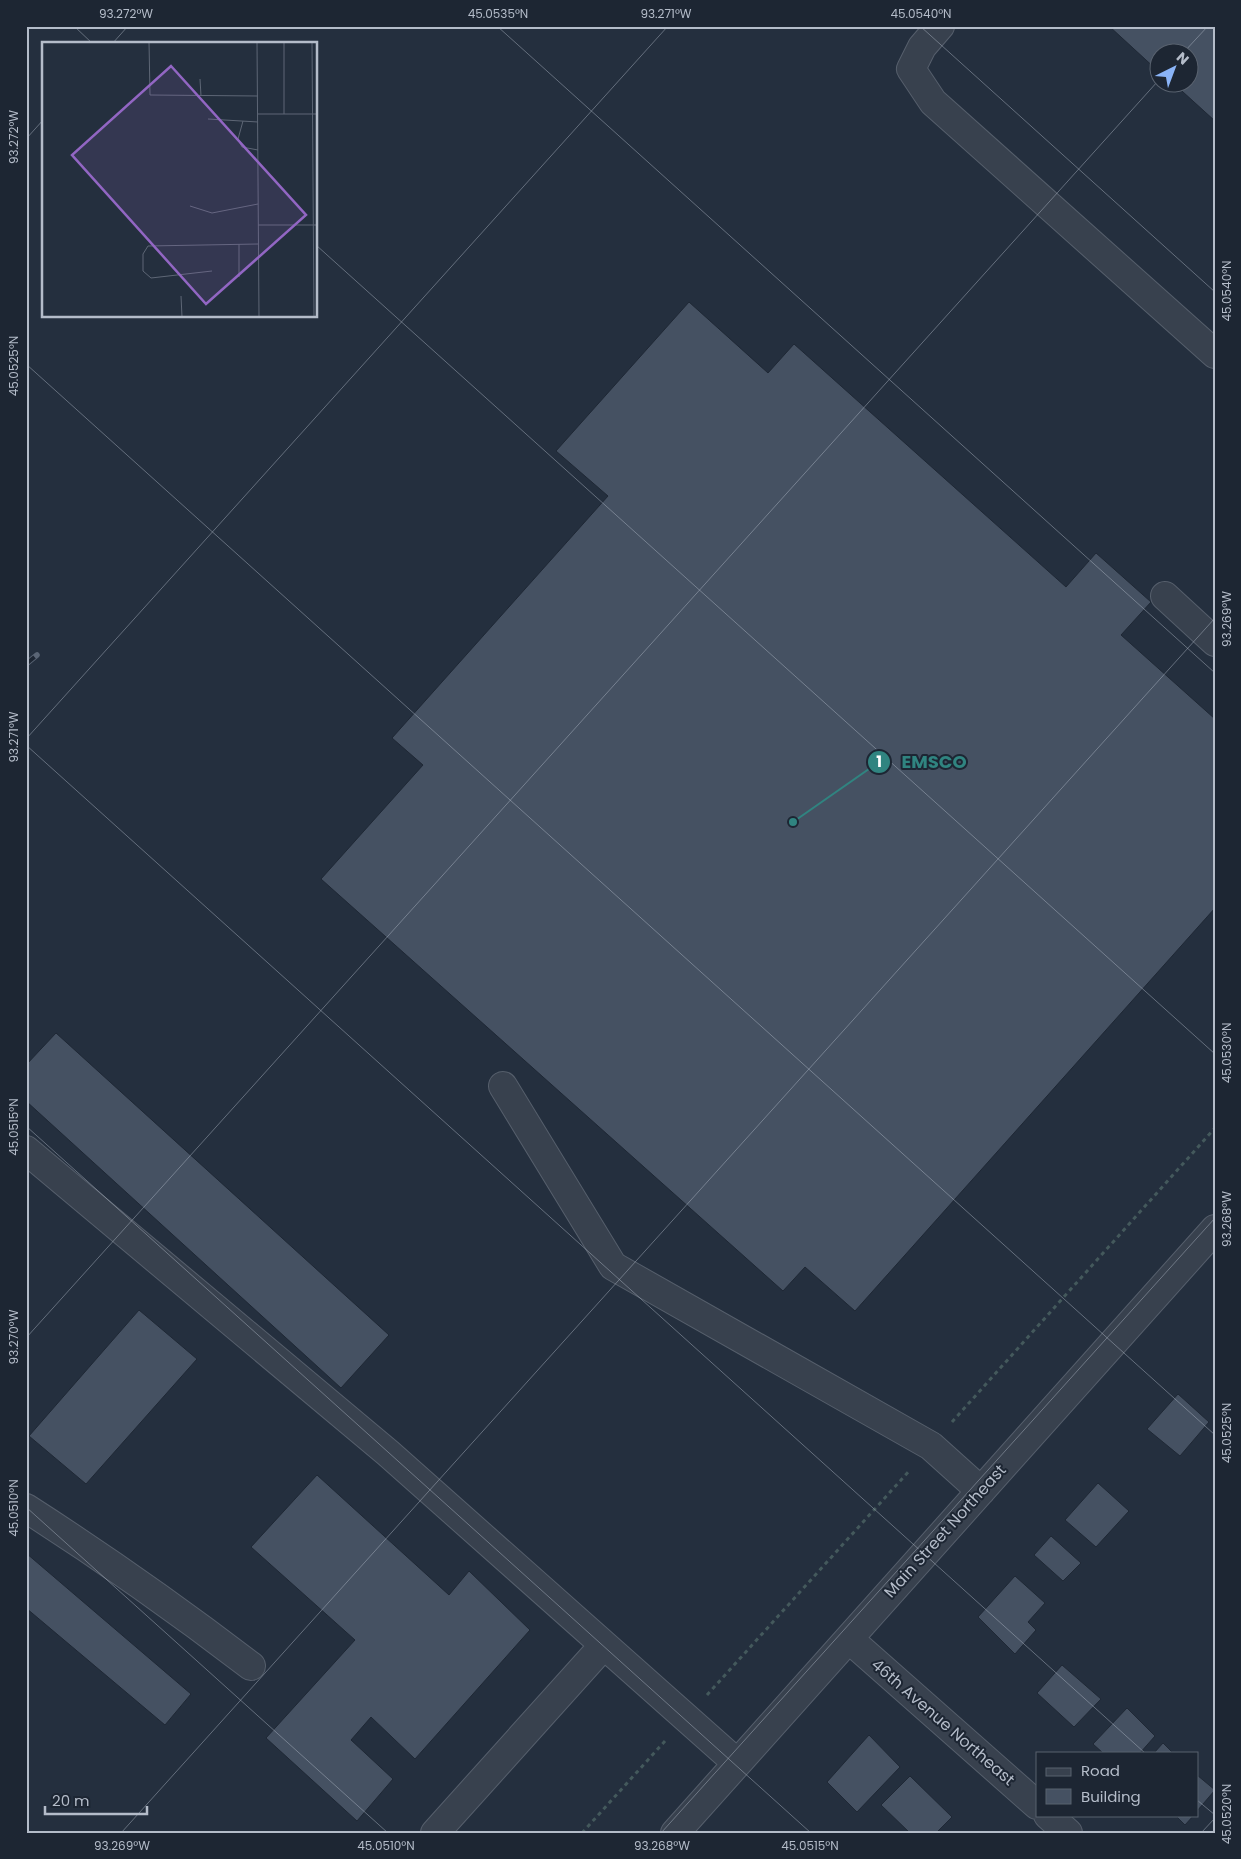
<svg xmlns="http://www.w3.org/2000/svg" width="1241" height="1859" font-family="Poppins,sans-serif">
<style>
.building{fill:#455162;stroke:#1f2835}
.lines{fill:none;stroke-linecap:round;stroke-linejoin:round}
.minor-casing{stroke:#565f6c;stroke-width:30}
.path{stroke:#44595c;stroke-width:3;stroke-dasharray:4 4;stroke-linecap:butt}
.minor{stroke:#38414e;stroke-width:28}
.rail-casing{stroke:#5a6575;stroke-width:5.5}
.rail{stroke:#1d2633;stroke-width:4;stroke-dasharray:11;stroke-linecap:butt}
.ticks{fill:none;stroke:#b4bcc9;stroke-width:1;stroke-opacity:0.45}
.labels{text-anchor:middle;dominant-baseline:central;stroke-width:4;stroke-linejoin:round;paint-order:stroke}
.street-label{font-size:16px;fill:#b4bcc9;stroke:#1d2633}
.inset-road{fill:none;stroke:#5e6776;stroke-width:1}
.view{fill:#9266c3;fill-opacity:0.15;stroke:#9266c3;stroke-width:2.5}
.inset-edge{fill:none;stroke:#b4bcc9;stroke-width:2.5}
.leader{fill:none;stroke:#308480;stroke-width:2}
.callout-dot{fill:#308480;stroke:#1d2633;stroke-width:2}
.mark-label{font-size:15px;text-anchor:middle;font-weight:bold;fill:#fff}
.callout-label{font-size:18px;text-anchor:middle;font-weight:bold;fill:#308480;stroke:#1d2633;stroke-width:4;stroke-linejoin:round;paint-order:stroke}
.neatline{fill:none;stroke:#b4bcc9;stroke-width:2}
.ticks-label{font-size:12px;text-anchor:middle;fill:#b4bcc9}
</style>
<rect width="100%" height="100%" fill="#242f3e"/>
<!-- building -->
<path class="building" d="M 1109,26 L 1215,26 L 1215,121 L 1172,82 L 1188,82 L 1188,52 L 1158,52 L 1158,71 Z
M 689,302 L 768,373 L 794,344 L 1066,587 L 1096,553 L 1151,602 L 1121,635 L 1215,719 L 1215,908 L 855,1311 L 805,1267 L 783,1291 L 321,879 L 423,765 L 392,738 L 608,496 L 556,451 Z
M 56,1033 L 389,1335 L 341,1388 L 26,1101 L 26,1065 Z
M 139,1310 L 197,1359 L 86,1484 L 29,1436 Z
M 1178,1394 L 1209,1422 L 1180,1456 L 1147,1429 Z
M 317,1475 L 449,1595 L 469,1571 L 530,1630 L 415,1759 L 371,1717 L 351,1740 L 393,1779 L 357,1821 L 266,1738 L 355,1640 L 251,1547 Z
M 1098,1483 L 1129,1511 L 1096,1547 L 1065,1520 Z
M 1051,1536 L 1081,1563 L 1063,1581 L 1034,1555 Z
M 26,1553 L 191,1694 L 165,1725 L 26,1608 Z
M 1015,1576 L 1045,1603 L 1028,1622 L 1036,1630 L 1015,1654 L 978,1617 Z
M 1062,1665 L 1101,1699 L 1074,1727 L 1037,1693 Z
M 1127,1708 L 1155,1736 L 1140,1753 L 1103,1753 L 1093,1744 Z
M 869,1735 L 900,1767 L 857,1812 L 827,1782 Z
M 1163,1743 L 1173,1753 L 1154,1753 Z
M 1197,1775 L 1215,1790 L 1197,1811 Z
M 910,1776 L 952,1817 L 936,1833 L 910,1833 L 881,1805 Z
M 1175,1815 L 1194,1815 L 1185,1825 Z"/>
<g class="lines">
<defs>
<path id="minor" d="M 940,26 L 922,47 L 911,69 L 933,102 L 1215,354
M 1165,596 L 1215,642
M 503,1086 L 613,1266 L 931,1446 L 981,1491
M 26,1150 L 388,1453 L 737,1763
M 26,1508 C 104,1558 179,1611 251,1666
M 849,1639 L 1037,1805
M 1048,1815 L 1068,1833
M 435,1833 L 604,1645
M 675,1833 L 1215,1229"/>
</defs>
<!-- minor casing -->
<use href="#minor" class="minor-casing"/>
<!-- path -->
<path class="path" d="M 952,1422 L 1215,1128
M 707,1695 L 910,1470
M 582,1833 L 665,1741"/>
<!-- minor -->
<use href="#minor" class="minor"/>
<defs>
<path id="rail" d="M 26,664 L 37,655"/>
</defs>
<!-- rail casing -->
<use href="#rail" class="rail-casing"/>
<!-- rail -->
<use href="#rail" class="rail"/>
</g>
<!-- ticks -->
<path class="ticks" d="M 74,26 L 93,44M 497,26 L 1215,673M 920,26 L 1215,292M 112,44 L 128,26M 1184,52 L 1208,26M 26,139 L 44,119M 316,245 L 1215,1054M 26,364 L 1215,1435M 26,739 L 668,26M 26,745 L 1145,1753M 26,1126 L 811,1833M 26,1338 L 1158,81M 26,1507 L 388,1833M 1197,1800 L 1215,1815M 121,1833 L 1215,618M 661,1833 L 1215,1218M 1201,1833 L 1215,1818"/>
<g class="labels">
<!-- street labels -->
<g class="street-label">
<text transform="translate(945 1531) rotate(-48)">Main Street Northeast</text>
<text transform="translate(943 1722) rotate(41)">46th Avenue Northeast</text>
</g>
</g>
<!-- overview -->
<g transform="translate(42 42)">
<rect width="275" height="275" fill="#242f3e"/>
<path class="inset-road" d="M 107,0 L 108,53 L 216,54M 215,0 L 217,275M 270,0 L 272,275M 158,37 L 159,54M 216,72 L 275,72M 242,72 L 242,0M 166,77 L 216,80M 201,79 L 196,97 L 200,105 L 216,108M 148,164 L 170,171 L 216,162M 216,183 L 275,183M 197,202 L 197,235M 170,229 L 109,236 L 101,229 L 101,212 L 106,204 L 216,202M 139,254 L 140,275"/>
<path class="view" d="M 129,24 L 264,173 L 164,262 L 30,113 Z"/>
<rect width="275" height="275" class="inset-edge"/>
</g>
<!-- callouts -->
<path class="leader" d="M793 822L879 762"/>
<g class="callout-dot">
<circle cx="793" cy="822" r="5"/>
<circle cx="879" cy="762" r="12"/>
</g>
<g class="mark-label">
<text x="879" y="767">1</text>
</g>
<g class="callout-label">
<text x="934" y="768">EMSCO</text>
</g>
<!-- border -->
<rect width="1241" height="1859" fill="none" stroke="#1d2633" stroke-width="55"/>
<!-- legend -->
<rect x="1036" y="1752" width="162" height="65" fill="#1d2633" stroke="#59626f"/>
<rect x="1046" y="1768" width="25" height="8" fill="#38414e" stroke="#59626f"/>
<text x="1081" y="1776" font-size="15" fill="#b4bcc9">Road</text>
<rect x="1046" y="1789" width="25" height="15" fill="#455162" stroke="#59626f"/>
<text x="1081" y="1802" font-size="15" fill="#b4bcc9">Building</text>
<!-- north arrow -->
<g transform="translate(1174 68) rotate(42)"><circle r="24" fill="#1d2633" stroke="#59626f"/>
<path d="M0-4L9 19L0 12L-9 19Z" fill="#8ab4f8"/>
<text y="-8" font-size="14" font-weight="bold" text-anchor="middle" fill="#b4bcc9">N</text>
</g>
<!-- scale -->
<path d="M45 1806v8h102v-8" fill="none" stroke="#b4bcc9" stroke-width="2.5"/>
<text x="52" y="1806" font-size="15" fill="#b4bcc9" stroke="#1d2633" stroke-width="4" paint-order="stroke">20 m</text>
<rect x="28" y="28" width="1186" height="1804" class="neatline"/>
<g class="ticks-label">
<text x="126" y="18">93.272°W</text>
<text x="498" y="18">45.0535°N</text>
<text x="666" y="18">93.271°W</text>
<text x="921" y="18">45.0540°N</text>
<text transform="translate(14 137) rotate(-90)" y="4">93.272°W</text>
<text transform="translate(1227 291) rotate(-90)" y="4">45.0540°N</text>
<text transform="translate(14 366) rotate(-90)" y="4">45.0525°N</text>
<text transform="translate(1227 619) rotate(-90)" y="4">93.269°W</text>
<text transform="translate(14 737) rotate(-90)" y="4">93.271°W</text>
<text transform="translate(1227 1053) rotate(-90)" y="4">45.0530°N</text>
<text transform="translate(14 1127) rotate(-90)" y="4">45.0515°N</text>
<text transform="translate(1227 1219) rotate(-90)" y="4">93.268°W</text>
<text transform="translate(14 1337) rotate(-90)" y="4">93.270°W</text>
<text transform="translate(1227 1433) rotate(-90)" y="4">45.0525°N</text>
<text transform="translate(14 1508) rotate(-90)" y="4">45.0510°N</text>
<text transform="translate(1227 1814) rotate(-90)" y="4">45.0520°N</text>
<text x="122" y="1850">93.269°W</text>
<text x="386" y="1850">45.0510°N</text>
<text x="662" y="1850">93.268°W</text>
<text x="810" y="1850">45.0515°N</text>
</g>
</svg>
